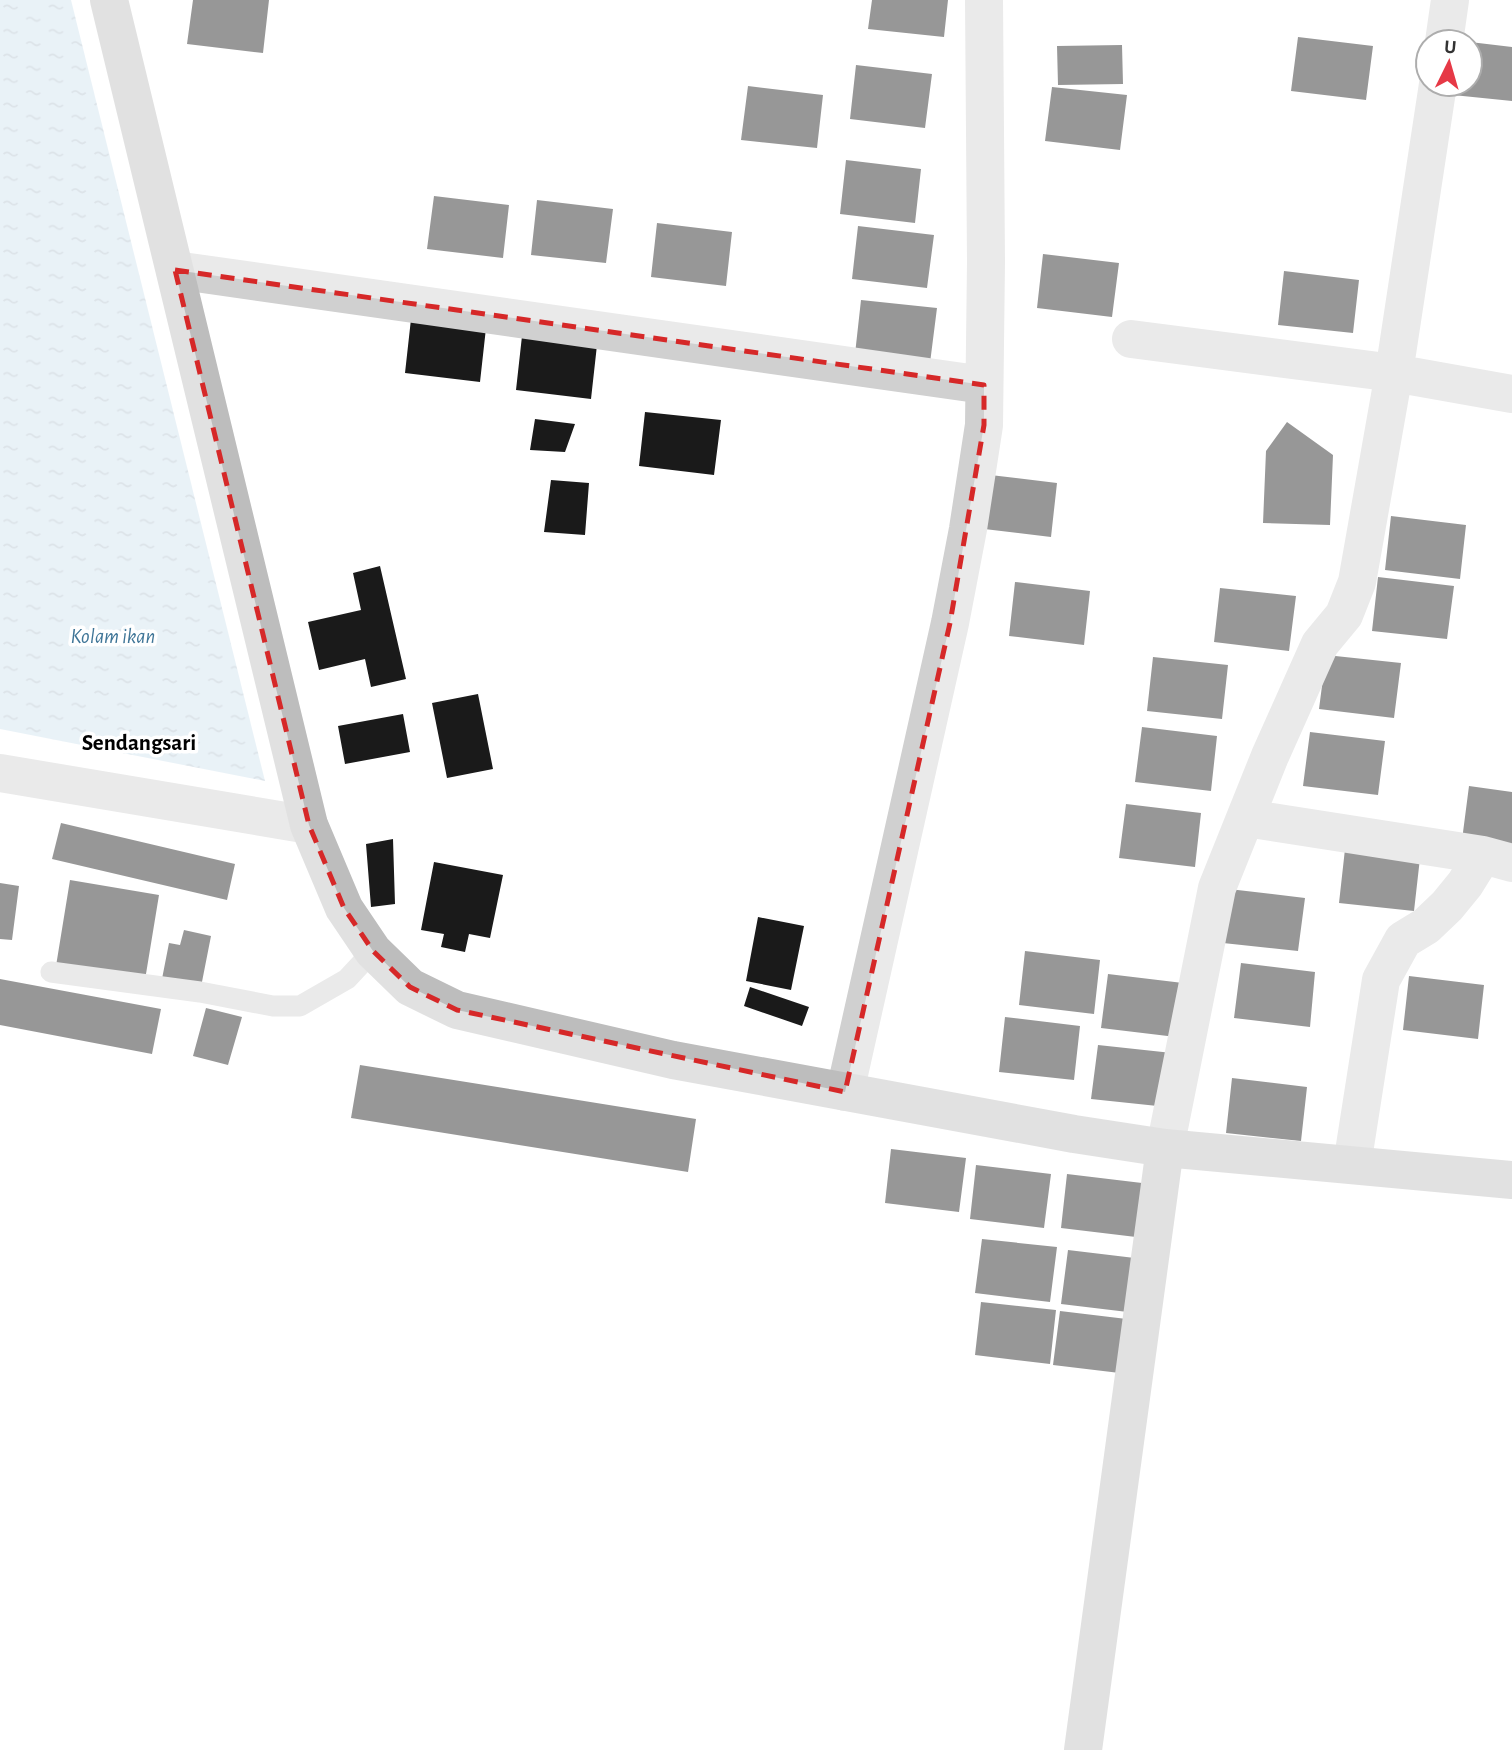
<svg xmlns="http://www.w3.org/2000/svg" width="1512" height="1750" font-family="'Alegreya Sans',sans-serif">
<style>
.water{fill:url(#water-ripples)}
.building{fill:#1a1a1a}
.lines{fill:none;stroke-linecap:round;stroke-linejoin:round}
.lane{stroke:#d0d0d0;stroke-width:21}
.street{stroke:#d0d0d0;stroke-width:38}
.secondary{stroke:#bdbdbd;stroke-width:38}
.marked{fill:none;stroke:#d62828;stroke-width:5;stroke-dasharray:14 9;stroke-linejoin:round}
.labels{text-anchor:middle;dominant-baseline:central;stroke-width:7;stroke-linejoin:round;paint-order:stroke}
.water-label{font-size:21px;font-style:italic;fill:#3f7597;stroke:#fff}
.quarter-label{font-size:23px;font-weight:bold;fill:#000;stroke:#fff}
</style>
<defs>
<pattern id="water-ripples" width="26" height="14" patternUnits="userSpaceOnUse" patternTransform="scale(1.75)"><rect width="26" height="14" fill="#cfe2ee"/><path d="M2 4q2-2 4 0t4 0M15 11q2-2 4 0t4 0" fill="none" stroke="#b2c2cd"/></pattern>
</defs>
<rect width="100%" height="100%" fill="#fff"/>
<!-- water -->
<path class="water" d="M 0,0 L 71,0 L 265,781 L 0,729 Z"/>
<!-- building -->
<path class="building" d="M 193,0 L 269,0 L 263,53 L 187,44 Z
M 872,0 L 948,0 L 944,37 L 868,29 Z
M 1298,37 L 1373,46 L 1366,100 L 1291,91 Z
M 1470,42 L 1512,47 L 1512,101 L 1453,95 L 1454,84 L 1470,84 Z
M 1122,45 L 1123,84 L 1058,85 L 1057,46 Z
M 856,65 L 932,74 L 925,128 L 850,119 Z
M 748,86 L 823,95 L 817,148 L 741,140 Z
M 1052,87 L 1127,95 L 1120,150 L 1045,141 Z
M 846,160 L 921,169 L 915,223 L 840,214 Z
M 434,196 L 509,205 L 503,258 L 427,249 Z
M 537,200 L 613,209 L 606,263 L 531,255 Z
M 657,223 L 732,232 L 726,286 L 651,277 Z
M 858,226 L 934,235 L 927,288 L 852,279 Z
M 1043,254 L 1119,263 L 1112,317 L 1037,308 Z
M 1284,271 L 1359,280 L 1353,333 L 1278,325 Z
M 861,300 L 937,308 L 930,363 L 855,354 Z
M 411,319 L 486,328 L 480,382 L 405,373 Z
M 522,336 L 597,345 L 591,399 L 516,390 Z
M 645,412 L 721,420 L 714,475 L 639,466 Z
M 535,419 L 575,424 L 565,452 L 530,450 Z
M 1287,422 L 1333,455 L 1330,525 L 1263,523 L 1266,451 Z
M 982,474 L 1057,483 L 1051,537 L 976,528 Z
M 551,480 L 589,483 L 585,535 L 544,532 Z
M 1391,516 L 1466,525 L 1460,579 L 1385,570 Z
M 380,566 L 406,679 L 371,687 L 365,659 L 319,670 L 308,622 L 361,610 L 353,573 Z
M 1378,577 L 1454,586 L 1447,639 L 1372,631 Z
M 1015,582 L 1090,591 L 1084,645 L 1009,636 Z
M 1220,588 L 1296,596 L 1289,651 L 1214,642 Z
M 1326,655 L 1401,663 L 1394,718 L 1319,709 Z
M 1153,657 L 1228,665 L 1222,719 L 1147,711 Z
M 478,694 L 493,769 L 447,778 L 432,703 Z
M 403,714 L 410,752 L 345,764 L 338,726 Z
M 1142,727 L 1217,736 L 1211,791 L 1135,782 Z
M 1310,732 L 1385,741 L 1378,795 L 1303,786 Z
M 1469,786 L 1512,792 L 1512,846 L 1462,840 Z
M 1126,804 L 1201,813 L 1195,867 L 1119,858 Z
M 61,823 L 235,864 L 227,900 L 52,859 Z
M 393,839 L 395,904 L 371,907 L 366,844 Z
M 1345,849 L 1420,858 L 1414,911 L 1339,903 Z
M 434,862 L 503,875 L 490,938 L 469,934 L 465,952 L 441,947 L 444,934 L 421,930 Z
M 70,880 L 159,895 L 145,980 L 56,966 Z
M 0,883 L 19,886 L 12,940 L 0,939 Z
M 1229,889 L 1305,898 L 1298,951 L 1223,943 Z
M 758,917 L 804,926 L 791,990 L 746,981 Z
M 184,930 L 211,936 L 200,992 L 161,984 L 169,943 L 180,945 Z
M 1025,951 L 1100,960 L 1094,1014 L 1019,1005 Z
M 1241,963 L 1315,972 L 1310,1027 L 1234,1018 Z
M 1108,974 L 1183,983 L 1176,1037 L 1101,1028 Z
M 1409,976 L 1484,985 L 1478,1039 L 1403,1030 Z
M 0,979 L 161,1009 L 152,1054 L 0,1025 Z
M 750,987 L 809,1007 L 802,1026 L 744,1006 Z
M 206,1008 L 242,1017 L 228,1065 L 193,1056 Z
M 1005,1017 L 1080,1026 L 1074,1080 L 999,1072 Z
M 1098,1045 L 1172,1053 L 1167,1107 L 1091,1099 Z
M 360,1065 L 696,1119 L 688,1172 L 351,1118 Z
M 1232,1078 L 1307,1087 L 1301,1141 L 1226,1133 Z
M 891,1149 L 966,1158 L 959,1212 L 885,1203 Z
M 976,1165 L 1051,1174 L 1044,1228 L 970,1219 Z
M 1067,1174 L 1142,1183 L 1136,1237 L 1061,1228 Z
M 982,1239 L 1057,1247 L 1050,1302 L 975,1293 Z
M 1068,1250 L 1143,1259 L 1136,1313 L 1061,1304 Z
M 981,1302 L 1056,1310 L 1050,1364 L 975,1355 Z
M 1060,1311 L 1135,1320 L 1128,1374 L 1053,1365 Z"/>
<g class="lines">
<!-- lane -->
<path class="lane" d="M 51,972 L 200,992 L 273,1006 L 300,1006 L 347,979 L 373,951"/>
<!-- street -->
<path class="street" d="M 1444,42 L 1450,0
M 175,270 L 984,385
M 1131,339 L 1394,373 L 1512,394
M 0,773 L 309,825
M 1246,818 L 1483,855 L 1512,863
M 845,1092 L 950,623 L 968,529 L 984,425 L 986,262 L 984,0
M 1165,1148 L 1217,888 L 1270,756 L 1320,644 L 1344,615 L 1357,582 L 1394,373 L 1438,84
M 1352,1165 L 1381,980 L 1403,940 L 1426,926 L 1447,906 L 1465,884 L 1483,855"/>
<!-- secondary -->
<path class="secondary" d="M 109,0 L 309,825 L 344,908 L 373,951 L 410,987 L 457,1010 L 673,1060 L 1074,1134 L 1165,1148 L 1512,1180
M 1083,1750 L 1165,1148"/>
</g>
<!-- marked area -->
<path d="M0 0H1512V1750H0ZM 175,270 L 984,385 L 984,425 L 950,623 L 845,1092 L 457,1010 L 410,987 L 373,951 L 344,908 L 309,825 Z" fill="#fff" fill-opacity=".55" fill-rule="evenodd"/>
<path class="marked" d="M 175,270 L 984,385 L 984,425 L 950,623 L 845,1092 L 457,1010 L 410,987 L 373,951 L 344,908 L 309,825 Z"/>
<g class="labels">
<!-- water labels -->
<g class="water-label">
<text x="113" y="636">Kolam ikan</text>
</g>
<!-- quarter labels -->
<g class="quarter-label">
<text x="139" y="743">Sendangsari</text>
</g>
</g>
<!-- north arrow -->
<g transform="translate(1449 63) rotate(5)"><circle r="33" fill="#ffffff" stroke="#adadad" stroke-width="2"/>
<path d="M0-5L12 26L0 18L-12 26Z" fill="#e63946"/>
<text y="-10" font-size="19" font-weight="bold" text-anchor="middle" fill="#333333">U</text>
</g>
</svg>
